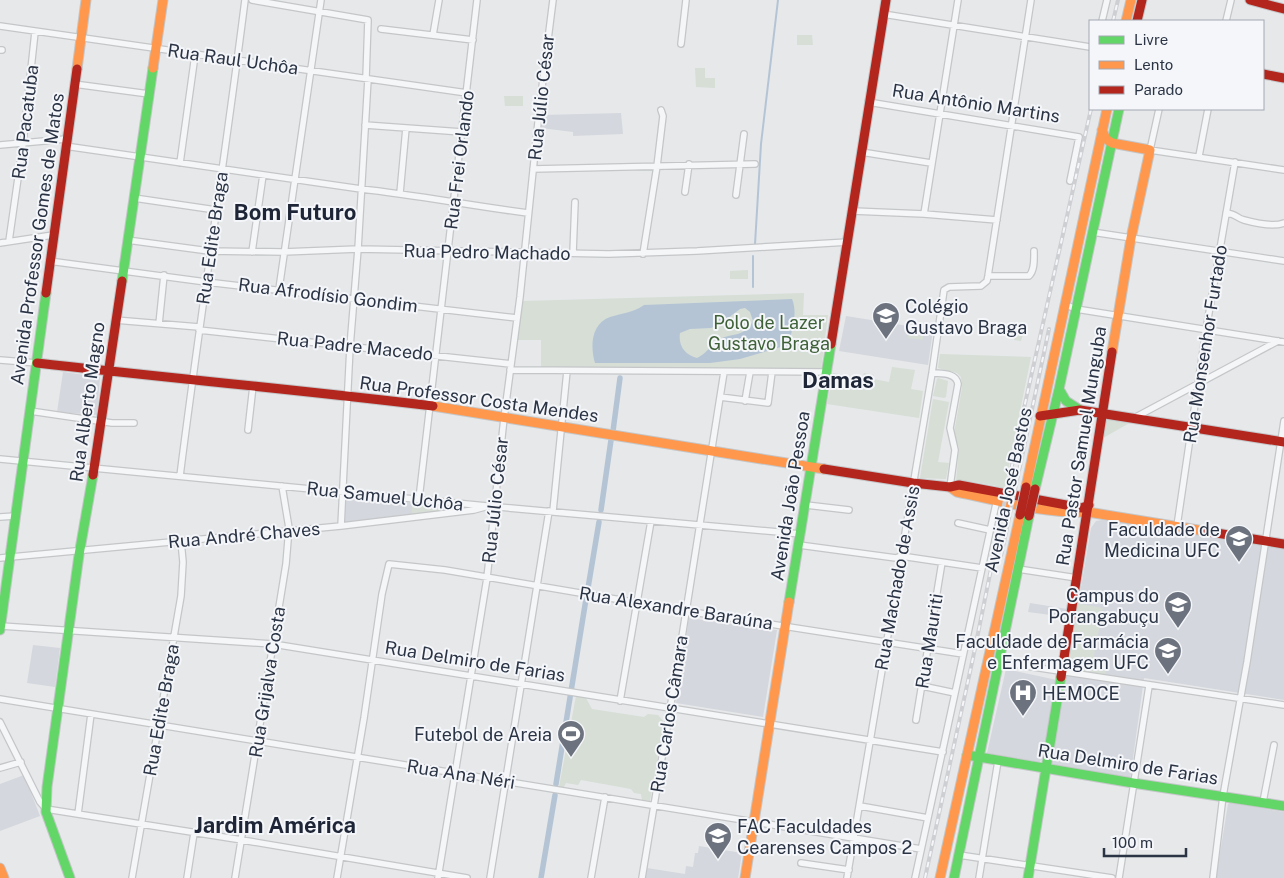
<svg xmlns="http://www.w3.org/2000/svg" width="1284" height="878" font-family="'Public Sans',sans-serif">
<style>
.built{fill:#d4d7dd}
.green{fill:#d6ded6}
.water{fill:#b4c4d5;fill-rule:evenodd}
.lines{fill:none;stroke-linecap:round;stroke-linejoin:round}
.stream{stroke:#b4c4d5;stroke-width:2}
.canal{stroke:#b4c4d5;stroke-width:5.5}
.street-casing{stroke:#c4c6c8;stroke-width:8}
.fast-casing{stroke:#c4c6c8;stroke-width:11}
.slow-casing{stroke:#c4c6c8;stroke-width:11}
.jam-casing{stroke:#c4c6c8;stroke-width:11}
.street{stroke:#f5f6f7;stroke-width:5.5}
.fast{stroke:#63d668;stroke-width:9}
.slow{stroke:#ff974d;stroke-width:9}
.jam{stroke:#b3261e;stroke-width:9}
.rail-casing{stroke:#cecfd2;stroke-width:4}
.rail{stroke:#f4f6f9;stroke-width:2;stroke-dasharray:5.5;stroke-linecap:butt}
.jam-bridge-casing{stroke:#c2c5c8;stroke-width:11;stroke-linecap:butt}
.jam-bridge{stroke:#b3261e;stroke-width:9}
.labels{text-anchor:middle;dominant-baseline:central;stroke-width:4;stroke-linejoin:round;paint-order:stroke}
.street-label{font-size:18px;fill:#2b3445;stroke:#f4f6f9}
.poi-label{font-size:18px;fill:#2b3445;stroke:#f4f6f9;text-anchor:end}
.park-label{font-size:18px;fill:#3f6138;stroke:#f4f6f9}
.district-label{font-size:22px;font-weight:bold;fill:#1d2536;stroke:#f4f6f9}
</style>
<rect width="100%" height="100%" fill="#e6e8ea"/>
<!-- built -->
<path class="built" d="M 621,113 L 623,134 L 573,136 L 573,132 L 541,128 L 543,115 Z
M 846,316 L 933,330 L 928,365 L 839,351 Z
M 63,372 L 100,377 L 97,415 L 57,412 Z
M 346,498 L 412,503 L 412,515 L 344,523 Z
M 1102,520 L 1284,549 L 1284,700 L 1144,678 L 1130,780 L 1051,767 L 1091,528 L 1096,521 Z
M 1030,603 L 1067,609 L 1066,617 L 1028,612 Z
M 689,618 L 777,630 L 763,717 L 676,703 Z
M 33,645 L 60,648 L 55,687 L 27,683 Z
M 1006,669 L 1057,680 L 1043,759 L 1039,762 L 987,753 Z
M 24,775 L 40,816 L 0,831 L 0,784 Z
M 1230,803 L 1284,812 L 1284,878 L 1216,878 L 1228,804 Z
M 699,846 L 742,853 L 738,878 L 645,878 L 647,868 L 685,874 L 686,866 L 693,867 L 695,853 L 698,853 Z"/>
<!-- green -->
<path class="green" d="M 797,35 L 812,35 L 813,45 L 797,45 Z
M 695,68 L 705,68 L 705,78 L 715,78 L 715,88 L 696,87 Z
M 504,96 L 523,96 L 523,106 L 505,106 Z
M 748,270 L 748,279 L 730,279 L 730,271 Z
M 804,293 L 803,315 L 828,315 L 821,370 L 541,367 L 541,340 L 517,340 L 523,301 Z
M 1017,327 L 1025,327 L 1021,341 L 1014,340 Z
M 909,330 L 924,332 L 923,340 L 908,338 Z
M 940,354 L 1031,357 L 1004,490 L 1000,489 L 997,486 L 969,481 L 964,483 L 956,481 L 959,448 L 954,433 L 962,388 L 961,377 L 957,373 L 938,368 Z
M 892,367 L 915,370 L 911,389 L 923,391 L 919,418 L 827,404 L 833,373 L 862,378 L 864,373 L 874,375 L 873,379 L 889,382 Z
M 938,378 L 948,381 L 946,397 L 944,398 L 933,396 L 937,379 Z
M 933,399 L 949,402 L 938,462 L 949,463 L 946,479 L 920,478 Z
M 1106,418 L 1133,421 L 1103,438 Z
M 412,503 L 468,508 L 412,515 Z
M 1075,603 L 1103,608 L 1093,661 L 1107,664 L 1105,675 L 1064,668 Z
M 576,696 L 586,698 L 592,709 L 644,717 L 648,714 L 658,715 L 664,722 L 650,801 L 642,800 L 641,794 L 634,793 L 631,789 L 581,780 L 578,785 L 566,783 L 564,787 L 559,787 Z"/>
<!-- water -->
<path class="water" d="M 792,299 C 798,313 792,331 788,345 L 740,359 L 710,363 L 595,363 C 590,346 591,324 610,317 C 623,313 632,313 644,305 ZM 745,308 L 750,312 L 753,321 C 743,340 729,331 716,342 C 709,347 706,354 697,358 C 685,355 678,346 680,333 L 690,329 L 711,328 L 720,324 L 740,309 Z"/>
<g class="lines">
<!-- stream -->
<path class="stream" d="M 755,244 L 761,144 L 778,0
M 753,256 L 753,287"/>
<!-- canal -->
<path class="canal" d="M 613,431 L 620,378
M 601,510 L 611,440
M 588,588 L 599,522
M 556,784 L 586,599
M 541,878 L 555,795"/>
<defs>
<path id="street" d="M 252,0 L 368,20 L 366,78
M 883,14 L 1090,47
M 1102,21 L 1107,0
M 1226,21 L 1231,0
M 0,26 L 467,93
M 381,29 L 473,40
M 433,35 L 439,0
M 681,44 L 686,0
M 0,50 L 2,50
M 74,84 L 149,94
M 868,102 L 1079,137 L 1070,181
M 1159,109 L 1150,150 L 1284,170
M 365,125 L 462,132
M 0,145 L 66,139
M 65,146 L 361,189 C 417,195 472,206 528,213
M 861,152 L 931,163
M 1199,156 L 1208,109
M 180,163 L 195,55
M 533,169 L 755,164
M 685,192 L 689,164
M 400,193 L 406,128
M 736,195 L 744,134
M 134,198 L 216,210
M 853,211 L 924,214 L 997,220
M 1226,213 C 1237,214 1236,218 1244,220 C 1255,223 1274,227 1284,223
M 924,214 L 958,0
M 1092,232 L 1284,261
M 127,240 L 209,251 L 283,252 L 358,249 L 609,254 L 697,251 L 848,242
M 9,241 L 23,143 L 35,32
M 0,243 L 53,235
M 252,252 L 263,175
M 573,253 L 575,202
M 643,254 L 657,166 L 663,116 L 661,110
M 49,261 L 206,282 L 517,318
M 988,276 L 1029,276 C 1035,270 1034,259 1034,251
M 279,289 L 321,0
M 1064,304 L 1076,309 L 1284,342
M 115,320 L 199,327
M 159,324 L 164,275
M 199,330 L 511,364
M 0,360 L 37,363
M 510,370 L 826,372
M 932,373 C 941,374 956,372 958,384 L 950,428 L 955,450 L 950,487
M 720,397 L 768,403 L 772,372
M 745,401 L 750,372
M 30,411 L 112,423 L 134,423
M 1134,418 L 1278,341
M 248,430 L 253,386
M 0,459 L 487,506 L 801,534
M 180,476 C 200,317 225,159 245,0
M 419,499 L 477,0
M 806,505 L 849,510
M 553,511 L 567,371
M 0,517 L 15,516
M 958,523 L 990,530
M 341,526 L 350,347 L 358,249 L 368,79
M 1177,526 L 1206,330 L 1235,162
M 799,545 L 896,558 L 901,556 L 982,568
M 0,558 L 341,526 L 474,510 L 485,507
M 1018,569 L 1077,578
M 1,626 L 273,644 L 943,752
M 1000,662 L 1284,705
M 922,686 L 955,693
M 0,699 L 921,849
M 620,701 L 651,521
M 916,720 L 942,562
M 0,722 L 40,802 L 46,809 L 242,840 L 467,878
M 0,768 L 21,762
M 1263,802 L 1274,745
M 860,806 L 928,818
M 78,814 L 91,714
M 959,855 L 1112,878
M 801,863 L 849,870
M 132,878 L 181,596 L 183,562 L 181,541
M 187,878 L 194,833
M 235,878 L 286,564 L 289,528 L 282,486
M 337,878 L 364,718 L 382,594 L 389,564 L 445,570 L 686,611 L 963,654
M 438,878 L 487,578 L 504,418 L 520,297 L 540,103 L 553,0
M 490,878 L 549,511
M 591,878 L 605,797
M 642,878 L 682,637 L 724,372
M 847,878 L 932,373 L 944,290 L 949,287 L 981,286 L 987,281 L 988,276 L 1031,0
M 915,878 L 997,499
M 979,878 L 998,761
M 1119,878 L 1149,686
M 1213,878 L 1223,796 L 1247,662 L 1284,421"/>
<path id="fast" d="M 122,281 L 153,68
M 1059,389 L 1066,401 L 1080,410
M 1035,489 L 1059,389 L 1119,109
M 789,602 L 831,344
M 0,630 L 46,293
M 967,755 L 1133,783 L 1284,806
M 70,878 L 46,812 L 47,787 L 79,555 L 93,475
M 954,878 L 1029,516
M 1028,878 L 1061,677"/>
<path id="slow" d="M 1126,21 L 1131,0
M 153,68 L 163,0
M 77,69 L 86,0
M 1102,130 L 1106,139 L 1112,143 L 1150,150 L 1131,238 L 1112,352
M 433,406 L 824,469
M 950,487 L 957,492 C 1001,501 1043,514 1088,512 L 1204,531
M 1026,487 L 1107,109
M 0,868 L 4,878
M 745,878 L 789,602
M 940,878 L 1020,515"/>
<path id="jam" d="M 1250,0 L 1284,9
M 1137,21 L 1142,0
M 1263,74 L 1284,78
M 46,293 L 77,69
M 831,344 L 886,0
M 37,363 C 169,378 301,390 433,406
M 1040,416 L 1080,410 L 1284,442
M 824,469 L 913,483 L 950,487 L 959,485 L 1082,508 L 1089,505
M 93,475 L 122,281
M 1204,531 L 1284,544
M 1061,677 L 1112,352"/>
</defs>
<!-- street casing -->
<use href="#street" class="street-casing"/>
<!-- fast casing -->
<use href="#fast" class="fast-casing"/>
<!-- slow casing -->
<use href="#slow" class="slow-casing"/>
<!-- jam casing -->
<use href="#jam" class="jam-casing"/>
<!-- street -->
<use href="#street" class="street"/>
<!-- fast -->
<use href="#fast" class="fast"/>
<!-- slow -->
<use href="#slow" class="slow"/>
<!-- jam -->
<use href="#jam" class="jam"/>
<defs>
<path id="rail" d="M 1113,21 L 1118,0
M 1001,556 L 1049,329
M 925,878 L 973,658 L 1020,426 L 1091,109"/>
</defs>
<!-- rail casing -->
<use href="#rail" class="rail-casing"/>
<!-- rail -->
<use href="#rail" class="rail"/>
<defs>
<path id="jam-bridge" d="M 1020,515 L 1026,487
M 1029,516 L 1035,489"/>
</defs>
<!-- jam-bridge casing -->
<use href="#jam-bridge" class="jam-bridge-casing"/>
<!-- jam-bridge -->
<use href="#jam-bridge" class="jam-bridge"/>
</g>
<!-- icons -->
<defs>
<symbol id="school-pin" viewBox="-11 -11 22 30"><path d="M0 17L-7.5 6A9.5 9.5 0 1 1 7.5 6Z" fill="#6c737f" stroke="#f4f6f9"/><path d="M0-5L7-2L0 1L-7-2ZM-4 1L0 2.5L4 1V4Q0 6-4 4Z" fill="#fff"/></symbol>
<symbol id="university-pin" viewBox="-11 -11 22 30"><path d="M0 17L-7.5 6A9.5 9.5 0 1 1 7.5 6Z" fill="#6c737f" stroke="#f4f6f9"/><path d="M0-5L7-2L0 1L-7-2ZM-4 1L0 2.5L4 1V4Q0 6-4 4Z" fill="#fff"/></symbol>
<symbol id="hospital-pin" viewBox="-11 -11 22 30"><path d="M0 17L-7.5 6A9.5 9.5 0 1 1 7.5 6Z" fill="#6c737f" stroke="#f4f6f9"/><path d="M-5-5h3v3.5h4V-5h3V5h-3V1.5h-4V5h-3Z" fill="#fff"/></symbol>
<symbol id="stadium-pin" viewBox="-11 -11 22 30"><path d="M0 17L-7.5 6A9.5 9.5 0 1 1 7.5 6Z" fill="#6c737f" stroke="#f4f6f9"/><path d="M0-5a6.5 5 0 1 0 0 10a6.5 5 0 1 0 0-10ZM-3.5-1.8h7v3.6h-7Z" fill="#fff"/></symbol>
</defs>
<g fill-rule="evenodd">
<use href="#school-pin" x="870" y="300" width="32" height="43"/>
<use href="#university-pin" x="1223" y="523" width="32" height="43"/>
<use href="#university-pin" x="1162" y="589" width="32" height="43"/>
<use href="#university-pin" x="1152" y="635" width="32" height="43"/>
<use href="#hospital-pin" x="1007" y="677" width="32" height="43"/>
<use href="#stadium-pin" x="555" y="718" width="32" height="43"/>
<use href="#university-pin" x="702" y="820" width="32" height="43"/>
</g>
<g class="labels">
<!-- street labels -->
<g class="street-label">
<text transform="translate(233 59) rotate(8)">Rua Raul Uchôa</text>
<text transform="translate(541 97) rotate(-84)">Rua Júlio César</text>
<text transform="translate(976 103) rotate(9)">Rua Antônio Martins</text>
<text transform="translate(25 122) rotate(-83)">Rua Pacatuba</text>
<text transform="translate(459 160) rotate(-83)">Rua Frei Orlando</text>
<text transform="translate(212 238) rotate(-82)">Rua Edite Braga</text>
<text transform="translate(37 239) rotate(-82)">Avenida Professor Gomes de Matos</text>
<text transform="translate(487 252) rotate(1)">Rua Pedro Machado</text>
<text transform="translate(328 295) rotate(7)">Rua Afrodísio Gondim</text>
<text transform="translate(1205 344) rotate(-81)">Rua Monsenhor Furtado</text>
<text transform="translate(355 346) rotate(6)">Rua Padre Macedo</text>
<text transform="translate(479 399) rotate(8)">Rua Professor Costa Mendes</text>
<text transform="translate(87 402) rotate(-82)">Rua Alberto Magno</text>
<text transform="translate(1081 446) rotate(-81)">Rua Pastor Samuel Munguba</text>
<text transform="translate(1008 490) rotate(-78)">Avenida José Bastos</text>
<text transform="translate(385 496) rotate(6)">Rua Samuel Uchôa</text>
<text transform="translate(790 496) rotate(-81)">Avenida João Pessoa</text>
<text transform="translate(495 500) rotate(-84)">Rua Júlio César</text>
<text transform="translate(244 535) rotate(-5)">Rua André Chaves</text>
<text transform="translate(897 578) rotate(-80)">Rua Machado de Assis</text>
<text transform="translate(676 608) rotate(9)">Rua Alexandre Baraúna</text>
<text transform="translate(929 641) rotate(-81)">Rua Mauriti</text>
<text transform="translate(475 661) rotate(9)">Rua Delmiro de Farias</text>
<text transform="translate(267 682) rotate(-81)">Rua Grijalva Costa</text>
<text transform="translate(161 710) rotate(-80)">Rua Edite Braga</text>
<text transform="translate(669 714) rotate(-81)">Rua Carlos Câmara</text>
<text transform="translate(1128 764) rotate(9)">Rua Delmiro de Farias</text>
<text transform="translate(461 774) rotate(9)">Rua Ana Néri</text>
</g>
<!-- poi labels -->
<g class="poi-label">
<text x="905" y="306" text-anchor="start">Colégio<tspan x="905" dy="21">Gustavo Braga</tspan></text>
<text x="1220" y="529">Faculdade de<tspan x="1220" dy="21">Medicina UFC</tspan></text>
<text x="1159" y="595">Campus do<tspan x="1159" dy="21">Porangabuçu</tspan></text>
<text x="1149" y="641">Faculdade de Farmácia<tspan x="1149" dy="21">e Enfermagem UFC</tspan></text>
<text x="1042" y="693" text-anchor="start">HEMOCE</text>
<text x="552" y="734">Futebol de Areia</text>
<text x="737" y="826" text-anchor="start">FAC Faculdades<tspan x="737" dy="21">Cearenses Campos 2</tspan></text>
</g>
<!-- park labels -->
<g class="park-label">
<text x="769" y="322">Polo de Lazer<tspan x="769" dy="21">Gustavo Braga</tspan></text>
</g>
<!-- district labels -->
<g class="district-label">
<text x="295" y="212">Bom Futuro</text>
<text x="838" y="380">Damas</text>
<text x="275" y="825">Jardim América</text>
</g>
</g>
<!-- legend -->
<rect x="1089" y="20" width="175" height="90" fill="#f4f6f9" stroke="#a4a8b1"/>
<rect x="1099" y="36" width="25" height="8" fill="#63d668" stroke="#a4a8b1"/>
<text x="1134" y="45" font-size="15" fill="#2b3445">Livre</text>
<rect x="1099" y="61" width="25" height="8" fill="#ff974d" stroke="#a4a8b1"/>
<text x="1134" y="70" font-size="15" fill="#2b3445">Lento</text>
<rect x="1099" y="86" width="25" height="8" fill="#b3261e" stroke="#a4a8b1"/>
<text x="1134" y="95" font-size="15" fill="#2b3445">Parado</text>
<!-- scale -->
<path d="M1104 848v8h82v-8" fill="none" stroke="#2b3445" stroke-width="2.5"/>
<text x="1112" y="848" font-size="15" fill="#2b3445" stroke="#f4f6f9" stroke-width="4" paint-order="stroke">100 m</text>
</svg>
